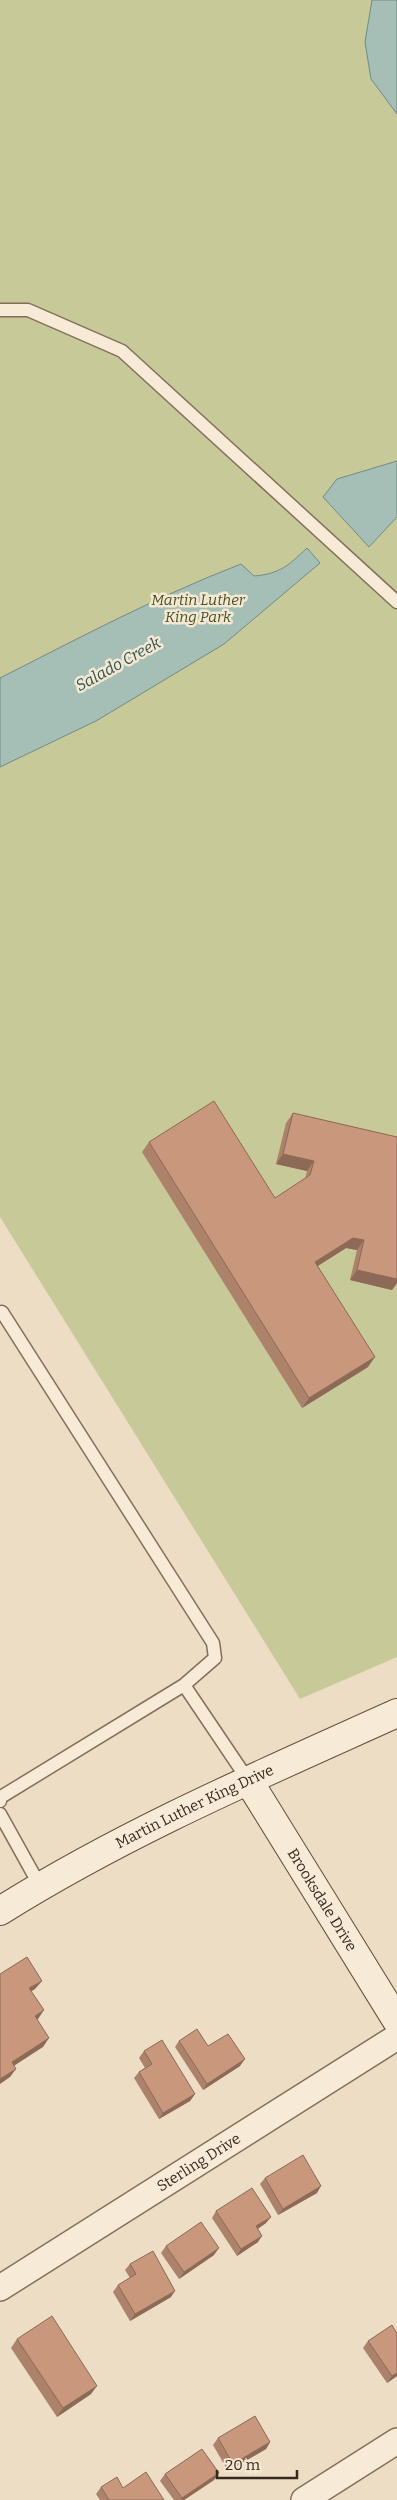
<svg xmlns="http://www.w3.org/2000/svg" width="397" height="2500" font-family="Bitter,serif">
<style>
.green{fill:#c7c998}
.water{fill:#a6bfb6;stroke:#6d8d83}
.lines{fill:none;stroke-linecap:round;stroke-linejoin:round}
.lane-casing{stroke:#856f5b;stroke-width:15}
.street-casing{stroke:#856f5b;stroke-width:28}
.secondary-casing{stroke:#67503e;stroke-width:30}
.lane{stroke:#f7ebd7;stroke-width:12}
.street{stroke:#f7ebd7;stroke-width:25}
.secondary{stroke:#f7ebd7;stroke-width:28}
.wall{fill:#ac826b}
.shaded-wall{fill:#8c6a57}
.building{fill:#c8977c;stroke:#8c6a57}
.labels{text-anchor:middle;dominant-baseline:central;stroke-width:5;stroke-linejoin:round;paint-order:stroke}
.park-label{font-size:15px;font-style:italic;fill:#495226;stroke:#f4e8d3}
.street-label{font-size:15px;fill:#36291f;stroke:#f4e8d3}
.water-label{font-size:16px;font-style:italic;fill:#2f5550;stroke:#f4e8d3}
</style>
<rect width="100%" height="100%" fill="#ecddc4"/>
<!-- green -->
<path class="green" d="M 0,0 L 397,0 L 397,1657 L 300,1699 L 0,1217 Z"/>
<!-- water -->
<path class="water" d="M 372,0 L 397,0 L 397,114 L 371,79 L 365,42 Z
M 397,461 L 397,517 L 369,547 L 323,497 L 337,479 Z
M 307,548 L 320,563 L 224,644 L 96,721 L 0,767 L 0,678 C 79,638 158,596 241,564 L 254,576 C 280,574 289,565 307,548 Z"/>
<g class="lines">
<defs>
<path id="lane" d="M 0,310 L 28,310 L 122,351 L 397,602
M 184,1685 L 248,1780
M 0,1801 L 1,1797 L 184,1685 L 215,1658 L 213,1643 L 2,1312
M 0,1814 L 40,1886"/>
<g id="street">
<path id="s1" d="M 0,2288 L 397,2037"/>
<path d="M 304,2500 L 397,2441"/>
</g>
<g id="secondary">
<path id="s2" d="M 248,1780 L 397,2021"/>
<path id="s3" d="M 0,1911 C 126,1832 262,1774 397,1713"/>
</g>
</defs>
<!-- lane casing -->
<use href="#lane" class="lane-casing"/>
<!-- street casing -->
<use href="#street" class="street-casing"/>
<!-- secondary casing -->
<use href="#secondary" class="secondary-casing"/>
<!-- lane -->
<use href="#lane" class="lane"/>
<!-- street -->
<use href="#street" class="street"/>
<!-- secondary -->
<use href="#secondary" class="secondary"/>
</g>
<!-- wall -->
<path class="wall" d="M 293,1113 L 397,1137 L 397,1283 L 392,1290 L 350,1280 L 357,1250 L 346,1248 L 318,1266 L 368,1367 L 302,1408 L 142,1152 L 149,1142 L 275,1198 L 305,1179 L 307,1171 L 276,1164 L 286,1123 Z
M 179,2041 L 240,2066 L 203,2090 L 175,2047 Z
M 144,2051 L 195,2094 L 190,2101 L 159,2119 L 134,2078 L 139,2072 L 145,2068 L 139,2058 Z
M 265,2178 L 317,2193 L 278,2215 L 260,2184 Z
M 216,2211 L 266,2223 L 258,2229 L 258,2242 L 237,2256 L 212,2218 Z
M 166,2246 L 214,2255 L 179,2279 L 161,2253 Z
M 130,2264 L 171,2297 L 130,2321 L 113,2292 L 118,2285 L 130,2278 L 125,2270 Z
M 397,2332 L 397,2376 L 387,2383 L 363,2348 L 368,2341 Z
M 17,2339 L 91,2394 L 57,2417 L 11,2348 Z
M 218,2438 L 270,2442 L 266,2449 L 228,2471 L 213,2445 Z
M 219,2473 L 214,2480 L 184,2500 L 174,2500 L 160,2481 L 165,2474 Z
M 101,2487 L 123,2488 L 164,2500 L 100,2500 L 96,2494 Z"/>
<!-- shaded-wall -->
<path class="shaded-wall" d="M 283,1154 L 314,1161 L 307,1171 L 276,1164 Z
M 353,1238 L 364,1240 L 357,1250 L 346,1248 L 308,1272 L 315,1262 Z
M 357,1270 L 397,1279 L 397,1283 L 392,1290 L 350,1280 Z
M 375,1357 L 368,1367 L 302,1408 L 309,1398 Z
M 42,1981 L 35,1989 L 23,1997 L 29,1988 Z
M 44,2010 L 38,2019 L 29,2024 L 35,2016 Z
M 49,2038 L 43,2047 L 6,2071 L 12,2062 Z
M 245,2059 L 240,2066 L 203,2090 L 207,2084 Z
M 16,2069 L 10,2077 L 0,2084 L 0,2079 Z
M 195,2094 L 190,2101 L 159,2119 L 163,2113 Z
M 321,2186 L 317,2193 L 278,2215 L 283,2209 Z
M 271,2217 L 266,2223 L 251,2233 L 256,2226 Z
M 262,2236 L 258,2242 L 237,2256 L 241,2249 Z
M 219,2248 L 214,2255 L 179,2279 L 184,2272 Z
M 175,2291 L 171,2297 L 130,2321 L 135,2314 Z
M 397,2373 L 397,2376 L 387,2383 L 392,2376 Z
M 97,2386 L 91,2394 L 57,2417 L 63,2408 Z
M 270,2442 L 266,2449 L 228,2471 L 233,2464 Z
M 219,2473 L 214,2480 L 184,2500 L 181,2500 L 182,2498 Z"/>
<!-- building -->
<path class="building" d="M 214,1101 L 275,1198 L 310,1175 L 314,1161 L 283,1154 L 293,1113 L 397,1137 L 397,1279 L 357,1270 L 364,1240 L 353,1238 L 315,1262 L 375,1357 L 309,1398 L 149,1142 Z
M 27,1957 L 42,1981 L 29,1988 L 44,2010 L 35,2016 L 49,2038 L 12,2062 L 16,2069 L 0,2079 L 0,1974 Z
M 197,2029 L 208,2046 L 228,2034 L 245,2059 L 207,2084 L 179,2041 Z
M 162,2040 L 195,2094 L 163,2113 L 139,2072 L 152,2064 L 144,2051 Z
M 303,2155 L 321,2186 L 283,2209 L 265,2178 Z
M 252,2188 L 271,2217 L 256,2226 L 262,2236 L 241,2249 L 216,2211 Z
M 201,2222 L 219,2248 L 184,2272 L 166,2246 Z
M 153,2251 L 175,2291 L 135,2314 L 118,2285 L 136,2274 L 130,2264 Z
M 52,2316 L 97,2386 L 63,2408 L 17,2339 Z
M 392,2325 L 396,2332 L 397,2332 L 397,2373 L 392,2376 L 368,2341 Z
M 255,2416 L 270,2442 L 233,2464 L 218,2438 Z
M 202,2449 L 219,2473 L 182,2498 L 165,2474 Z
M 146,2472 L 164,2500 L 109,2500 L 101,2487 L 117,2477 L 123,2488 Z"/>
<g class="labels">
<!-- park labels -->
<g class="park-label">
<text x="198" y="600">Martin Luther<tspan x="198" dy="17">King Park</tspan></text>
</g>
<!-- street labels -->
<g class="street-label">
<text stroke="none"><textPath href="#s3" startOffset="221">Martin Luther King Drive</textPath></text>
<text stroke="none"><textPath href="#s2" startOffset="141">Brooksdale Drive</textPath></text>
<text stroke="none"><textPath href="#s1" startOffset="235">Sterling Drive</textPath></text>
</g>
<!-- water labels -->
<g class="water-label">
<text transform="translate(118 664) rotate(-29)">Salado Creek</text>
</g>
</g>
<!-- scale -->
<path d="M217 2470v8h80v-8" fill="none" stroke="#36291f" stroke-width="2.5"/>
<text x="225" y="2470" font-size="15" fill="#36291f" stroke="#f4e8d3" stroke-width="4" paint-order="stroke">20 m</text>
</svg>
